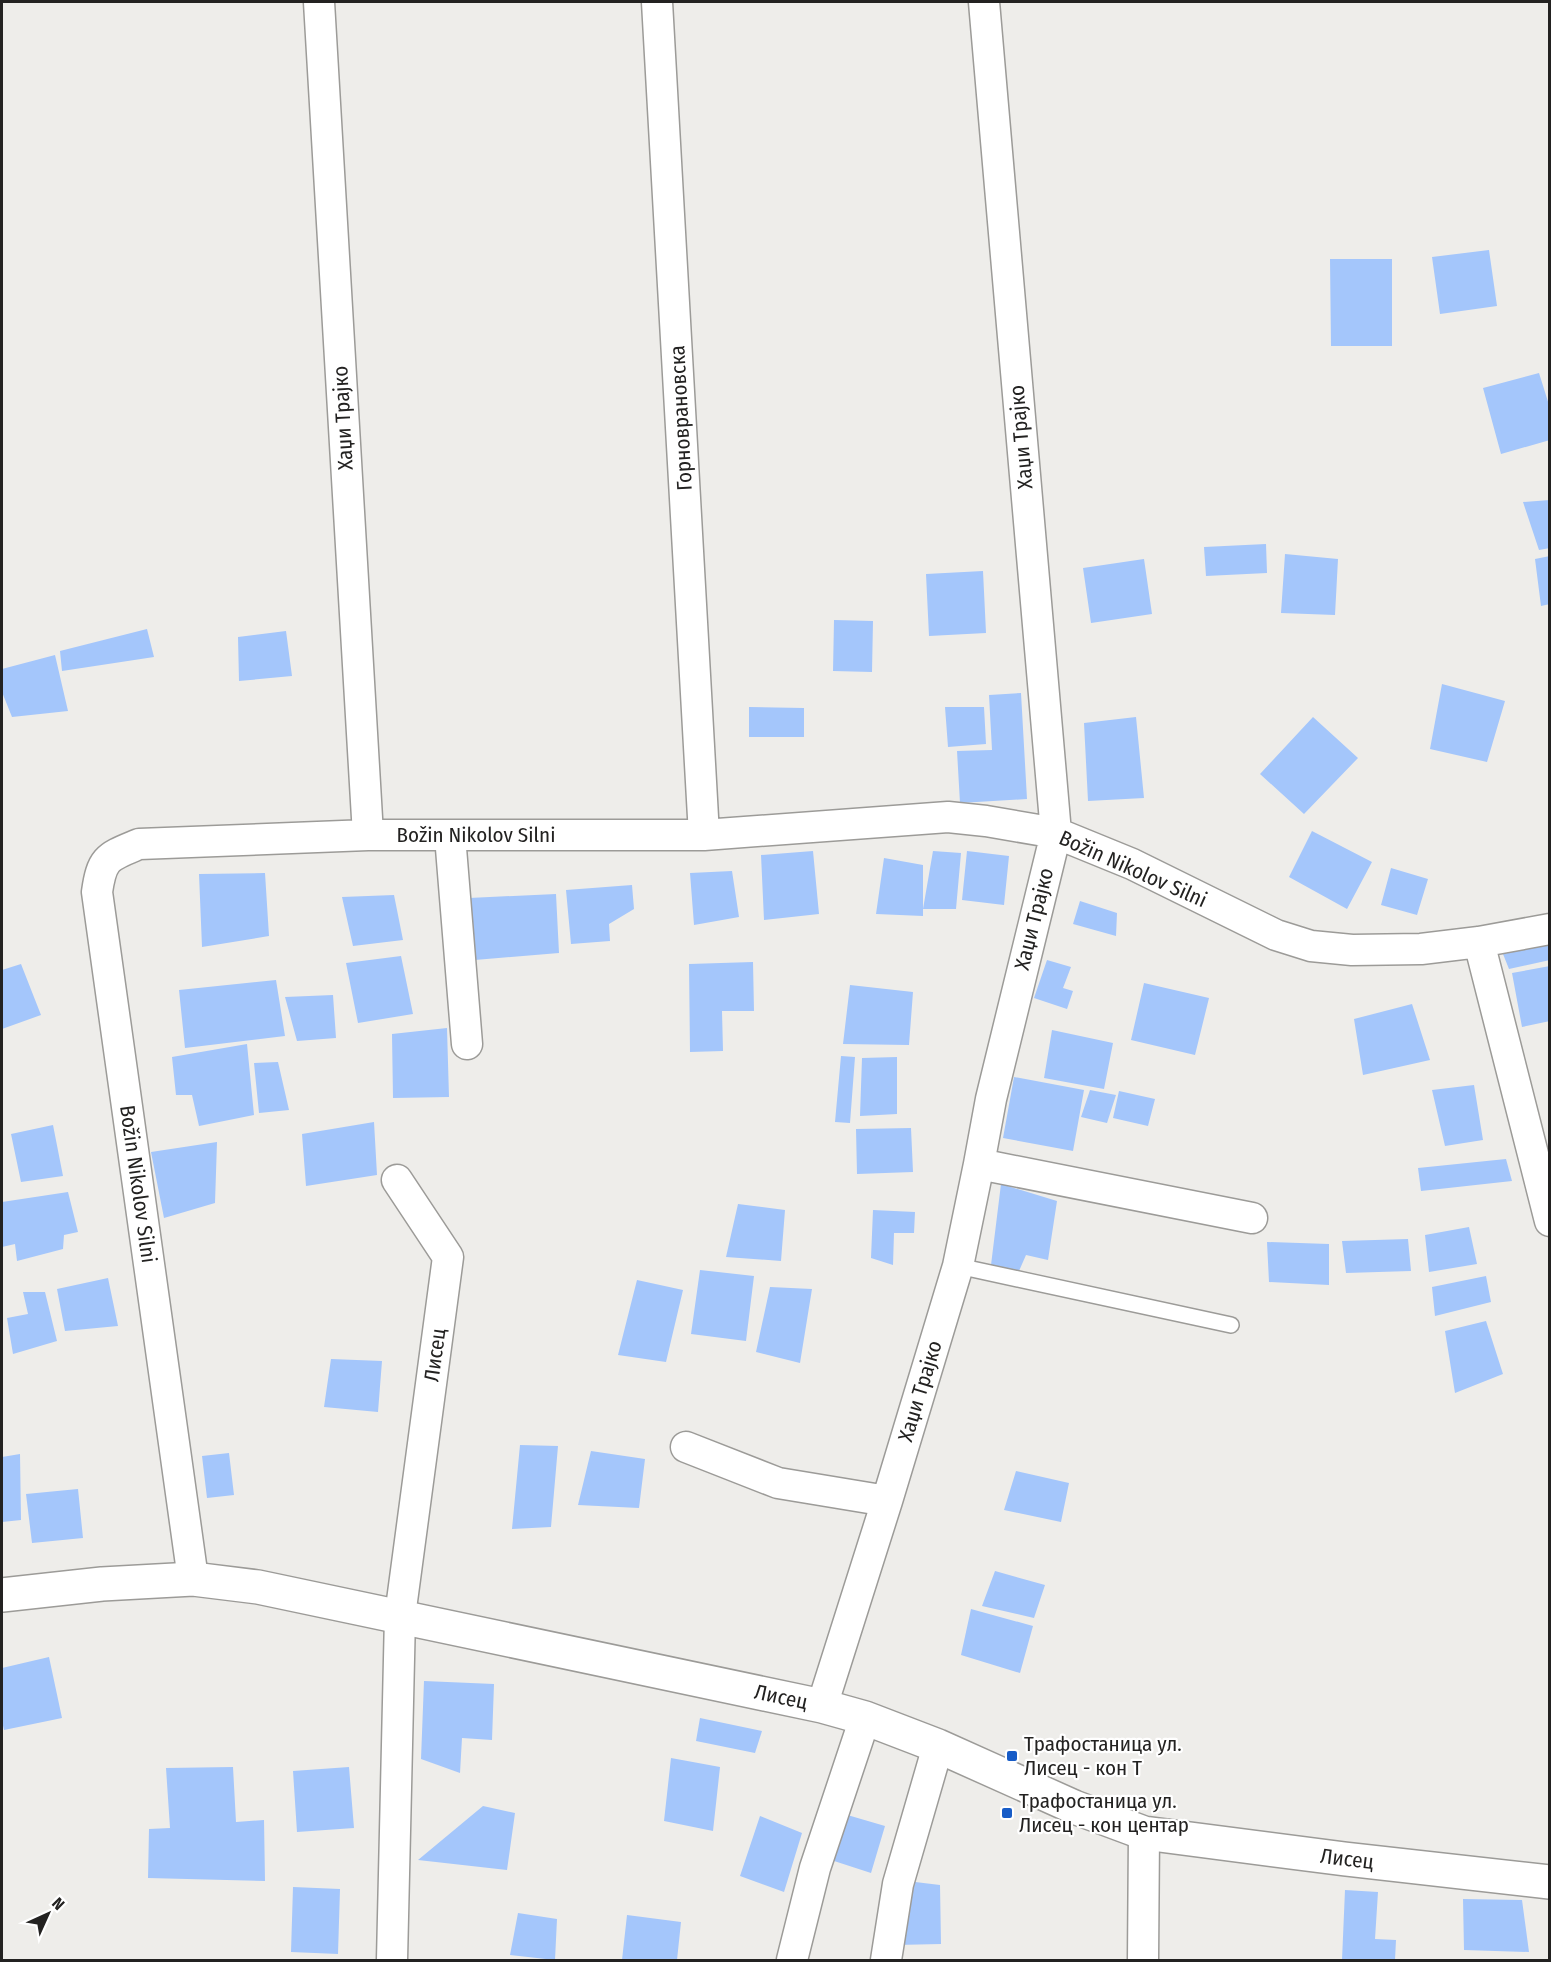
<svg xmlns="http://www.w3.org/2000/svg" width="1551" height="1962" font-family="'Fira Sans Condensed',sans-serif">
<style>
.building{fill:#a4c6fb}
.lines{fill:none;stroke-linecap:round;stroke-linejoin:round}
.lane-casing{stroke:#9c9b98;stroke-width:18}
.street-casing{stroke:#9c9b98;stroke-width:33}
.secondary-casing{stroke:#9c9b98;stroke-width:36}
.lane{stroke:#fff;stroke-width:15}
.street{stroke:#fff;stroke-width:30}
.secondary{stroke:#fff;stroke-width:33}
.poi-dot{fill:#175cc7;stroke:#fff;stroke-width:2}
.labels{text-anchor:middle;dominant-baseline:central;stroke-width:4.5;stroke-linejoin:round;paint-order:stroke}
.street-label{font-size:21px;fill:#232221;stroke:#fff}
.poi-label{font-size:21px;fill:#232221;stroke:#fff;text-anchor:start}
</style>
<rect width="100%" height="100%" fill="#eeedea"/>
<!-- building -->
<path class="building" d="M 1489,250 L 1497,306 L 1440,314 L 1432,257 Z
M 1330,259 L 1392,259 L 1392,346 L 1331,346 Z
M 1539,373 L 1550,408 L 1550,440 L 1501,454 L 1483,388 Z
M 1550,500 L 1550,548 L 1539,550 L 1523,502 Z
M 1266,544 L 1267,573 L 1206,576 L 1204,547 Z
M 1285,554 L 1338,559 L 1335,615 L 1281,613 Z
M 1550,556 L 1550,604 L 1541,606 L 1535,559 Z
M 1144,559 L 1152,614 L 1091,623 L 1083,568 Z
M 983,571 L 986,633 L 929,636 L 926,574 Z
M 834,620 L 873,621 L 872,672 L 833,671 Z
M 147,629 L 154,657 L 62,671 L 60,651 Z
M 286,631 L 292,676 L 239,681 L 238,637 Z
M 55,655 L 68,711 L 12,717 L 2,692 L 2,669 Z
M 1442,684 L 1505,701 L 1487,762 L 1430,749 Z
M 1021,693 L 1027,799 L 960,803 L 957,751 L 992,750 L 989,695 Z
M 749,707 L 804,708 L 804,737 L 749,737 Z
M 945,707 L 984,707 L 986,744 L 948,747 Z
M 1136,717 L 1144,798 L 1088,801 L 1084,723 Z
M 1313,717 L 1358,758 L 1304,814 L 1260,774 Z
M 1312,831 L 1372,862 L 1347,909 L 1289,877 Z
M 813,851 L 819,914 L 764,920 L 761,855 Z
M 933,851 L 961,853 L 956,909 L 923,909 Z
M 967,851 L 1009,856 L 1004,905 L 962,900 Z
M 884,858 L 923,865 L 923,916 L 876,914 Z
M 1391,868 L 1428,879 L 1417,915 L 1381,905 Z
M 732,871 L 739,917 L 694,925 L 690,873 Z
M 265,873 L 269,936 L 202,947 L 199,874 Z
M 632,885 L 634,909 L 609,924 L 610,941 L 571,944 L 566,890 Z
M 556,894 L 559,953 L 475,960 L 469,898 Z
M 394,895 L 403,940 L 353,946 L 342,897 Z
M 1080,901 L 1117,913 L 1116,936 L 1073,924 Z
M 1550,944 L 1550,960 L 1509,969 L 1503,954 Z
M 401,956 L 413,1014 L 358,1023 L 346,963 Z
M 1047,960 L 1071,967 L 1063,988 L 1073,991 L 1067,1009 L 1034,998 Z
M 753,962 L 754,1011 L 722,1011 L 723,1051 L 690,1052 L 689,964 Z
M 21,964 L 41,1015 L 2,1029 L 2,970 Z
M 1550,966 L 1550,1021 L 1522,1027 L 1512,973 Z
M 276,980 L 285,1036 L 185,1048 L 179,990 Z
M 1144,983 L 1209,998 L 1195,1055 L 1131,1040 Z
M 850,985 L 913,992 L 909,1045 L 843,1044 Z
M 333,995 L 336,1038 L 297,1041 L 285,997 Z
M 1412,1004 L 1430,1060 L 1363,1075 L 1354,1019 Z
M 447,1028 L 449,1097 L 393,1098 L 392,1034 Z
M 1052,1030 L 1113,1043 L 1104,1089 L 1044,1078 Z
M 247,1044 L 254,1115 L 199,1126 L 192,1095 L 176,1095 L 172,1057 Z
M 841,1056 L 855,1057 L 850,1123 L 835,1122 Z
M 897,1057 L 897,1114 L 860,1116 L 862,1058 Z
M 278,1062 L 289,1110 L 259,1113 L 254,1063 Z
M 1014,1077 L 1084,1090 L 1073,1151 L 1003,1138 Z
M 1474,1085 L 1483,1140 L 1445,1146 L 1432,1090 Z
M 1090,1090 L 1116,1095 L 1107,1123 L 1081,1117 Z
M 1119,1091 L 1155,1099 L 1148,1126 L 1113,1118 Z
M 374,1122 L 377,1175 L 306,1186 L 302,1134 Z
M 53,1125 L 63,1176 L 21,1182 L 11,1134 Z
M 911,1128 L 913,1172 L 857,1174 L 856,1129 Z
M 217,1142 L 215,1203 L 164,1218 L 151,1152 Z
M 1506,1159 L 1512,1181 L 1421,1191 L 1418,1168 Z
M 1001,1184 L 1057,1201 L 1048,1260 L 1026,1255 L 1019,1271 L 991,1265 Z
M 68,1192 L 78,1232 L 64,1235 L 63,1249 L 17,1261 L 15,1244 L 2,1247 L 2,1202 Z
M 738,1204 L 785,1210 L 781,1261 L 726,1257 Z
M 873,1210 L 915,1212 L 914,1233 L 894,1233 L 893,1265 L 871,1258 Z
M 1469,1227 L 1477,1264 L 1429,1272 L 1425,1235 Z
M 1408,1239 L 1411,1271 L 1346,1273 L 1342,1241 Z
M 1267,1242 L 1329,1244 L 1329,1285 L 1269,1282 Z
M 700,1270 L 754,1276 L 746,1341 L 691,1334 Z
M 1486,1276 L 1491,1302 L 1435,1316 L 1432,1287 Z
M 108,1278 L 118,1326 L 65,1331 L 57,1289 Z
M 637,1280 L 683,1290 L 666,1362 L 618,1355 Z
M 770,1287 L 812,1289 L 800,1363 L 756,1352 Z
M 23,1292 L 45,1292 L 57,1341 L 13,1354 L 7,1318 L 28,1314 Z
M 1486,1321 L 1503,1374 L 1455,1393 L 1445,1331 Z
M 331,1359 L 382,1361 L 378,1412 L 324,1407 Z
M 520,1445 L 558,1446 L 551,1527 L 512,1529 Z
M 591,1451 L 645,1459 L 639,1508 L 578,1505 Z
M 229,1453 L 234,1495 L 207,1498 L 202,1456 Z
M 20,1454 L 21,1520 L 2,1522 L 2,1457 Z
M 1016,1471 L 1069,1483 L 1061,1522 L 1004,1510 Z
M 78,1489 L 83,1538 L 32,1543 L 26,1494 Z
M 995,1571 L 1045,1585 L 1034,1618 L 982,1606 Z
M 971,1609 L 1033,1626 L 1020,1673 L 961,1655 Z
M 49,1657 L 62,1718 L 4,1730 L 2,1721 L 2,1668 Z
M 424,1681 L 494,1684 L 492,1740 L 462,1738 L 460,1773 L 421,1759 Z
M 700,1718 L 762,1731 L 755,1753 L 696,1741 Z
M 671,1758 L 720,1767 L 713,1831 L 664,1821 Z
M 233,1767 L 236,1822 L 264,1820 L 265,1881 L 148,1878 L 149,1829 L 170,1828 L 166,1768 Z
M 349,1767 L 354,1828 L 297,1832 L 293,1771 Z
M 483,1806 L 515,1813 L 507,1870 L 418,1860 Z
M 844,1814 L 885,1826 L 871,1873 L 831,1860 Z
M 760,1816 L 802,1833 L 784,1892 L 740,1876 Z
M 907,1881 L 940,1885 L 941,1944 L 896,1945 Z
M 293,1887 L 340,1889 L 338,1954 L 291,1952 Z
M 1345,1890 L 1378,1892 L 1375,1939 L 1396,1940 L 1395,1960 L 1342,1960 Z
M 1463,1899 L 1522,1900 L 1529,1952 L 1464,1950 Z
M 518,1913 L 557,1919 L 555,1960 L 510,1955 Z
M 627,1915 L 681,1922 L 677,1960 L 622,1960 Z"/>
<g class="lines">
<defs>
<path id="lane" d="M 958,1266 L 1231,1325"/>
<path id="street" d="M 319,2 L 368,835
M 657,2 L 704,835
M 450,836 L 467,1044
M 1479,942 L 1550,1221
M 979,1164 L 1252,1218
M 686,1447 L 778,1483 L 887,1501
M 193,1579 L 97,892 C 102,857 108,857 139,844 L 368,835 L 704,835 L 948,817 L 986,821 L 1056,833 L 1132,864 L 1276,935 L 1311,946 L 1352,950 L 1421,949 L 1479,942 L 1550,929
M 822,1706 L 887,1501 L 958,1266 L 979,1164 L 991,1099 L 1056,833 L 984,2
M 392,1960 L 400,1616 L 448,1257 L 397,1180
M 792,1960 L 815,1868 L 865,1718
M 886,1960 L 898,1884 L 938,1746
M 1143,1960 L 1144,1833"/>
<path id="secondary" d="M 2,1595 L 102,1584 L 193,1579 L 258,1587 L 822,1706 L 865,1718 L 938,1746 L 1074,1807 L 1144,1833 L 1345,1859 L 1550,1882"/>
</defs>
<!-- lane casing -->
<use href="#lane" class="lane-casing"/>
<!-- street casing -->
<use href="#street" class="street-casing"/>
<!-- secondary casing -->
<use href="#secondary" class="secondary-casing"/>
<!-- lane -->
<use href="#lane" class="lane"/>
<!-- street -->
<use href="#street" class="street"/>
<!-- secondary -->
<use href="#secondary" class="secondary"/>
</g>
<!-- markers -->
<g class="poi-dot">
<rect x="1006" y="1750" width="12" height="12" rx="3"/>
<rect x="1001" y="1807" width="12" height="12" rx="3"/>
</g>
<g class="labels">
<!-- street labels -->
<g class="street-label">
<text transform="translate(343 418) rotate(-93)">Хаџи Трајко</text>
<text transform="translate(681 418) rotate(-93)">Горноврановска</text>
<text transform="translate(1021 437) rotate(-95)">Хаџи Трајко</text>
<text x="476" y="835">Božin Nikolov Silni</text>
<text transform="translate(1133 869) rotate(24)">Božin Nikolov Silni</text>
<text transform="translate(1034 919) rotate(-76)">Хаџи Трајко</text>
<text transform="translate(138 1184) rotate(82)">Božin Nikolov Silni</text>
<text transform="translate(435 1355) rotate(-82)">Лисец</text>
<text transform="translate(920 1391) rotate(-73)">Хаџи Трајко</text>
<text transform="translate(781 1697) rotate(12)">Лисец</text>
<text transform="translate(1347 1859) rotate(7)">Лисец</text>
</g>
<!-- poi labels -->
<g class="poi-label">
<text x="1024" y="1744">Трафостаница ул.<tspan x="1024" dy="24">Лисец - кон Т</tspan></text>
<text x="1019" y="1801">Трафостаница ул.<tspan x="1019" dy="24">Лисец - кон центар</tspan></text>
</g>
</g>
<!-- border -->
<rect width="1551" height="1962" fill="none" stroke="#232221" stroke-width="6"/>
<!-- north arrow -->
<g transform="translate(48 1914) rotate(45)" stroke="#ffffff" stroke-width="4.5" paint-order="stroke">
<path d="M0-4.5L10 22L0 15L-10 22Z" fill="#232221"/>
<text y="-9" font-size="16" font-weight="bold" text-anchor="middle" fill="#232221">N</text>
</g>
</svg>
